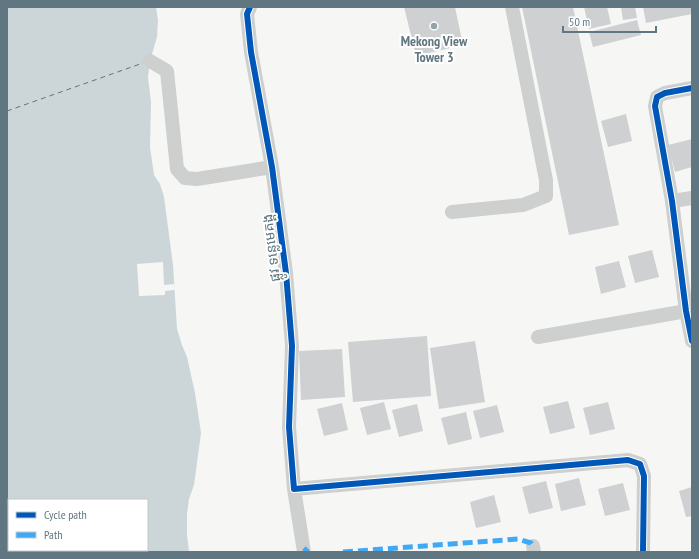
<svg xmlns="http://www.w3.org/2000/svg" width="699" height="559" font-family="'PT Sans Narrow','Noto Sans Khmer',sans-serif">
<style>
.water{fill:#ccd6d8;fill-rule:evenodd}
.pier{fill:#f6f6f5}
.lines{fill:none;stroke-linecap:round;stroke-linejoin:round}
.ferry{stroke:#5b777c;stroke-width:1;stroke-dasharray:5 4;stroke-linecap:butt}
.building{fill:#ced0d1}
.minor{stroke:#ced0d0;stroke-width:14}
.quiet{stroke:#3fa9f5;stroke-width:5;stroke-dasharray:10 5;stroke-linecap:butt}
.cycleway-casing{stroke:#fff;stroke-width:8}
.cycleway{stroke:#0057b8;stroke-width:6}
.poi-dot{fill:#94a3aa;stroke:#fff;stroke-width:1.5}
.labels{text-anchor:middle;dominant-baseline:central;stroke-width:4;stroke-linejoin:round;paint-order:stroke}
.poi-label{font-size:14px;font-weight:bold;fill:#607781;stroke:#fff}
.street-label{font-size:14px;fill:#607781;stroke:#fff}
</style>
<rect width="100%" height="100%" fill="#f6f6f5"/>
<!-- water -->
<path class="water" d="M 7,7 L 156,7 L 158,20 L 157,37 L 150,61 L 148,77 L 151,102 L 150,147 L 154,175 L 160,184 L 164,197 L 173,265 L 177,329 L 182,345 L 187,357 L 195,393 L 201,433 L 194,485 L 189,499 L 187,514 L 187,535 L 189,552 L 7,552 ZM 9,500 L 147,500 L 147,550 L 9,550 Z"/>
<!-- pier -->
<path class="pier" d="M 163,262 L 164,285 L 174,284 L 175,290 L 165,291 L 165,295 L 139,296 L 137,264 Z"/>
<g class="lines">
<!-- ferry -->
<path class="ferry" d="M 7,111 L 143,63"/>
</g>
<!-- building -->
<path class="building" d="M 404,7 L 455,7 L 463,45 L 416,56 Z
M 522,7 L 573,7 L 619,225 L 569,235 Z
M 584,7 L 607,7 L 611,24 L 589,29 Z
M 621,7 L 635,7 L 637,18 L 623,20 Z
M 643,7 L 692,7 L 692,14 L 646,23 Z
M 637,20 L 641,35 L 593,47 L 589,32 Z
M 626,114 L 632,141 L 608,147 L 601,121 Z
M 692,139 L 692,167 L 675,172 L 668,145 Z
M 652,250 L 659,277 L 635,283 L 628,256 Z
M 619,261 L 626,287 L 601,294 L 595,267 Z
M 427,336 L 431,396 L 353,402 L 348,342 Z
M 475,341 L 485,402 L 439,409 L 430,348 Z
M 342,349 L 345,397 L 301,400 L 299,351 Z
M 568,401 L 575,428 L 550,434 L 543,407 Z
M 384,402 L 391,429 L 367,435 L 360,408 Z
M 608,402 L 615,429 L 590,435 L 583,408 Z
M 342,403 L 348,430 L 324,436 L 317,409 Z
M 417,404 L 423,431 L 399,437 L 392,410 Z
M 497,405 L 504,432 L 480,438 L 473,411 Z
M 466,412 L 472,439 L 448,445 L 441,418 Z
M 579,478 L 586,505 L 561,511 L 555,484 Z
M 546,481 L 553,508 L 529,514 L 522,487 Z
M 623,483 L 630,510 L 605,516 L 598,489 Z
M 692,487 L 692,516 L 686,517 L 679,491 Z
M 494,495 L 501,522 L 476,528 L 470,502 Z"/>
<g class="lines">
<!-- minor -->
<path class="minor" d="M 250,7 L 247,14 L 251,52 L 272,167 L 286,273 L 292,346 L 289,427 L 294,489 L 304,552
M 150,61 L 167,71 L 177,169 L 185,178 L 197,179 L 272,167
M 692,88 L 665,93 L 657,97 L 655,106 L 672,201 L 686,311 L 692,341
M 672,201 L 692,198
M 452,212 L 523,205 L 546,196 L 546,180 L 512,7
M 538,337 L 692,310
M 294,489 L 628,460 L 640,464 L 644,476 L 643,552
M 533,546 L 534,552"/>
<!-- quiet -->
<path class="quiet" d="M 304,548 L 308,552
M 343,552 L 518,539 L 531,543 L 533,546"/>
<defs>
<path id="cycleway" d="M 250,7 L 247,14 L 251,52 L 272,167 L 286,273 L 292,346 L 289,427 L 294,489 L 628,460 L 640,464 L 644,476 L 643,552
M 692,88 L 665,93 L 657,97 L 655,106 L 672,201 L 686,311 L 692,341"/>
</defs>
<!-- cycleway casing -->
<use href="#cycleway" class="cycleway-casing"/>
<!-- cycleway -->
<use href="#cycleway" class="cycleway"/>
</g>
<!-- markers -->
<circle class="poi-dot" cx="434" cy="26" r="4"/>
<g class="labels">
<!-- poi labels -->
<g class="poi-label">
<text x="434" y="41">Mekong View<tspan x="434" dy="16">Tower 3</tspan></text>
</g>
<!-- street labels -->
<g class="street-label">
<text transform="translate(271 248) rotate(-97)">ផ្លូវ ទន្លេមេគង្គ</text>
</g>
</g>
<!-- border -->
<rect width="699" height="559" fill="none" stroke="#607781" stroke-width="16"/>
<!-- legend -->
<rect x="8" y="499" width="140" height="52" fill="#ffffff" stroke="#bfc9cd"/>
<rect x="16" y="512" width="20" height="6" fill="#0057b8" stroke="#bfc9cd"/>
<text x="44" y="519" font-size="12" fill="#607781">Cycle path</text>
<rect x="16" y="532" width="20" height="6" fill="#3fa9f5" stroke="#bfc9cd"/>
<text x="44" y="539" font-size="12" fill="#607781">Path</text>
<!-- scale -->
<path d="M563 26v6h93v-6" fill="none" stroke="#607781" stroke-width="2"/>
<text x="569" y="26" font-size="12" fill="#607781" stroke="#ffffff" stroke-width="3" paint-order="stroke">50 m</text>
</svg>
